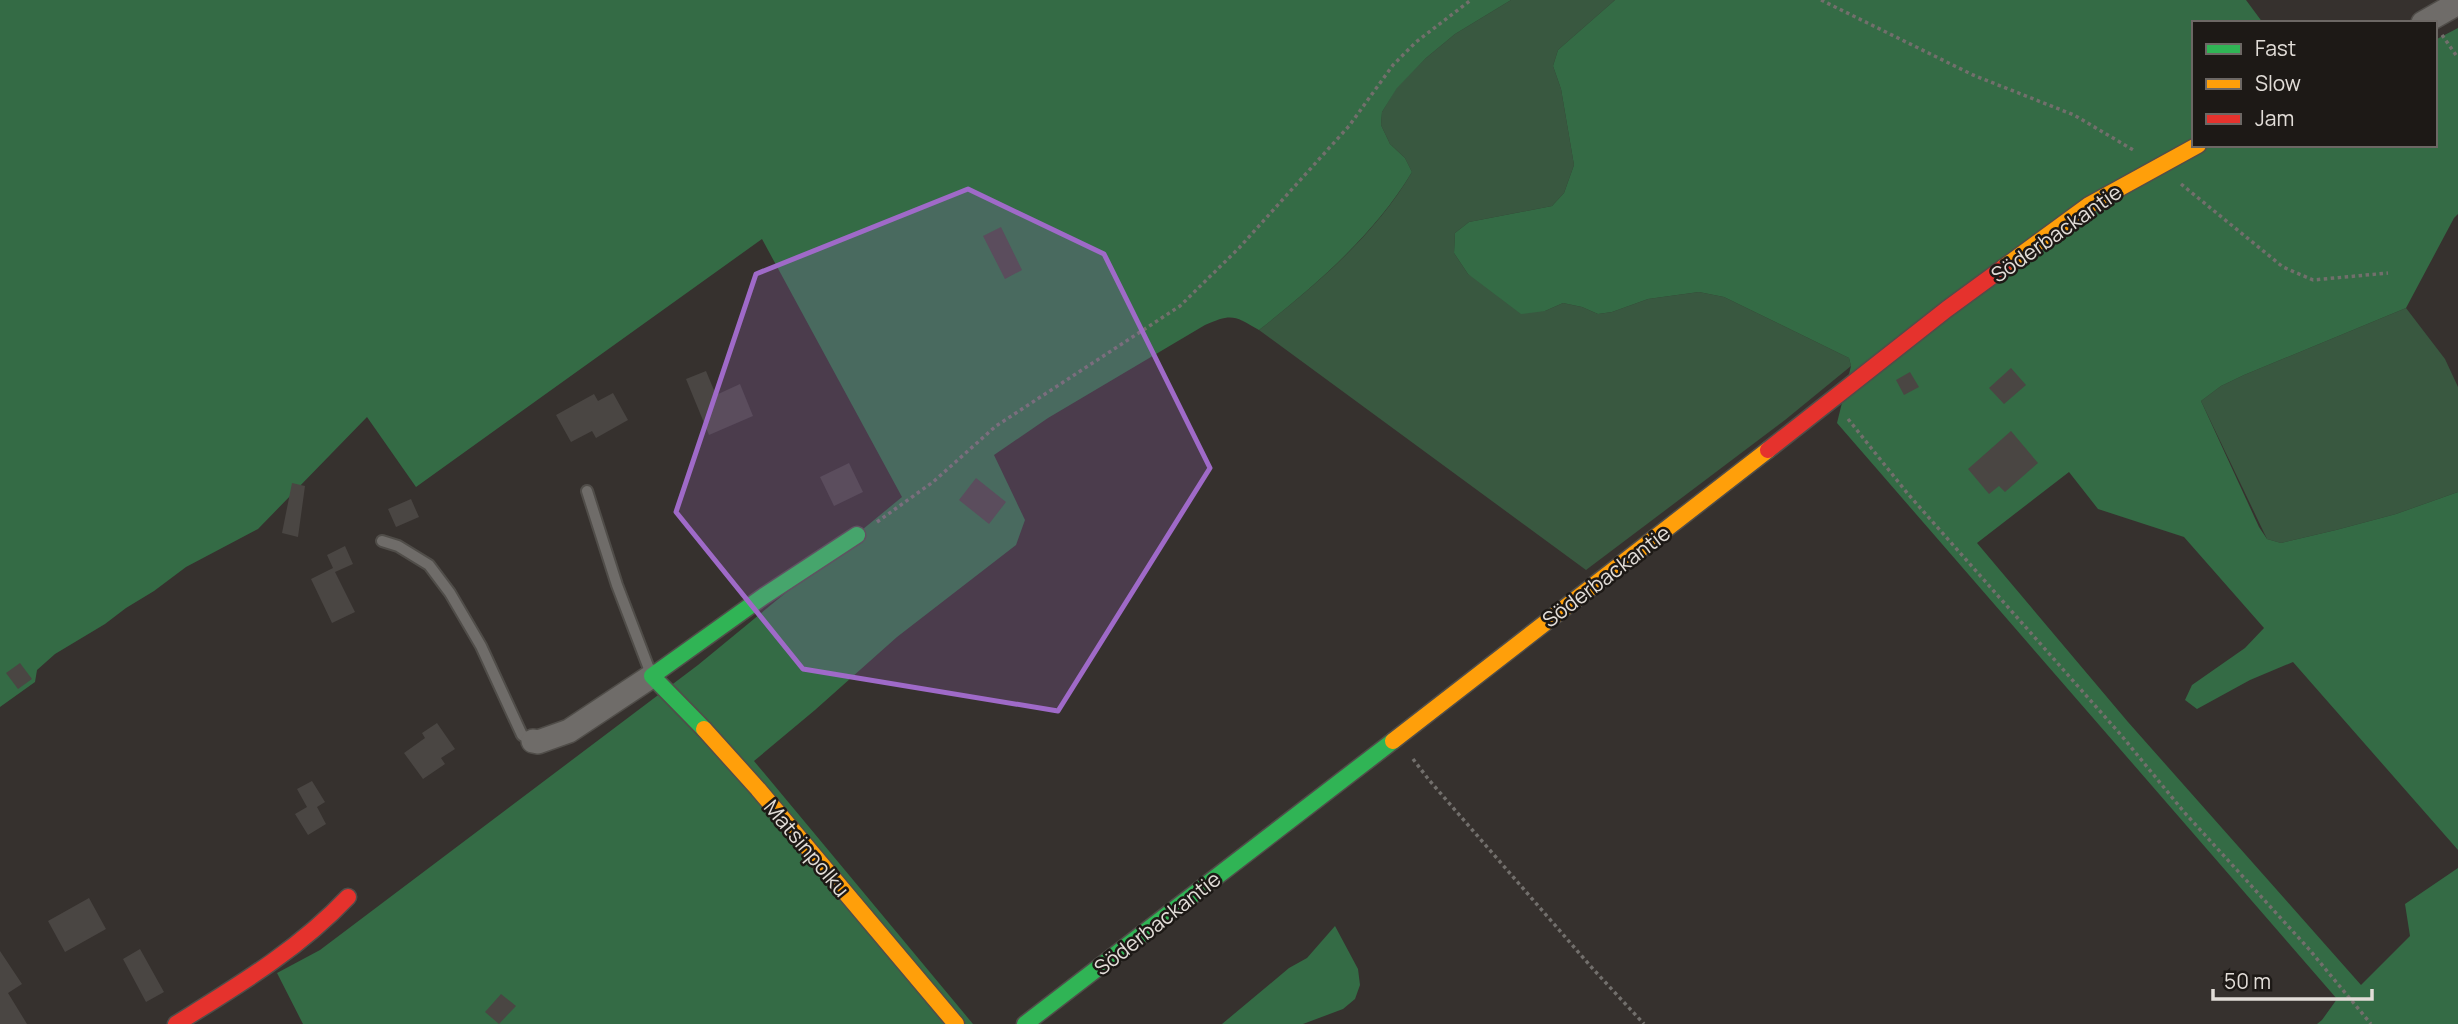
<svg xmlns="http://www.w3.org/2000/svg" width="2458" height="1024" font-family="Manrope,sans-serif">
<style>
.green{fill:#395840}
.forest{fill:#346b45}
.building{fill:#4a4643}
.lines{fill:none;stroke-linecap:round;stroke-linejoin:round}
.lane-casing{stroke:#504d49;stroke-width:14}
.street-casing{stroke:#504d49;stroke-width:26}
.fast-casing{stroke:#504d49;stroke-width:19}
.slow-casing{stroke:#504d49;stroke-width:19}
.jam-casing{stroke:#504d49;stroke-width:19}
.path{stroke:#726f6c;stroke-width:3.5;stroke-dasharray:3.5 3.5;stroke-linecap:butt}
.lane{stroke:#6f6c69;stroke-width:10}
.street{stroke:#6f6c69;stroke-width:23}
.fast{stroke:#30b455;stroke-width:16}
.slow{stroke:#ff9f0a;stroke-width:16}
.jam{stroke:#e5322d;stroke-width:16}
.marked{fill:#9f6ac8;fill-opacity:0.2;stroke:#9f6ac8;stroke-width:5;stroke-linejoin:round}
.labels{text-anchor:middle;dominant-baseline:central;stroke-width:5;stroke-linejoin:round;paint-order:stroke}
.street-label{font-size:21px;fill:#e2ddd8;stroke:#1d1916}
</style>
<rect width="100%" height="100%" fill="#36312e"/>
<!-- green -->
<path class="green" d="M 1511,0 L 1615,0 L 1558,50 L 1553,66 L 1561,89 L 1574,165 L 1564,193 L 1552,206 L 1469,222 L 1455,233 L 1454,253 L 1468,274 L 1545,311 L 1563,303 L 1582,307 L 1598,314 L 1612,312 L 1648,299 L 1699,292 L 1724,297 L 1849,358 L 1851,366 L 1785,420 L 1586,570 L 1259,330 C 1316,285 1375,235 1412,172 L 1405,158 L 1390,144 L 1381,125 L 1382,112 L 1397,87 L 1426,58 L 1455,34 Z
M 2406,308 L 2445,359 L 2458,387 L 2458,492 L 2396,514 L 2336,530 L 2281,543 L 2267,539 L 2201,401 L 2221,386 L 2244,375 Z"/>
<!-- forest -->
<path class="forest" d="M 0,0 L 1511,0 L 1455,34 L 1426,58 L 1397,88 L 1382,112 L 1381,125 L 1390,144 L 1405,158 L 1412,172 C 1374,235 1316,285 1259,330 C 1235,316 1232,313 1205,325 L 1048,418 L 994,455 L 1025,520 L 1016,545 L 897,637 L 815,710 L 754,761 L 973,1024 L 303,1024 L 277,973 L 320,950 L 698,665 L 902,497 L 762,239 L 416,487 L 367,417 L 258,529 L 186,567 L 154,591 L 126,608 L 105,624 L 55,654 L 37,670 L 35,682 L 0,707 Z
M 1615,0 L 2246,0 L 2263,23 L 2194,23 L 2194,145 L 2435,145 L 2435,40 L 2458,28 L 2458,214 L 2454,218 L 2406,308 L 2244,375 L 2221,386 L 2201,401 L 2259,527 L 2267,539 L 2281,543 L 2336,530 L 2396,514 L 2458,492 L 2458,850 L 2293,662 L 2250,680 L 2197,709 L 2185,700 L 2192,685 L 2245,648 L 2264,628 L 2184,537 L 2098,509 L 2069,472 L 1977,543 L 2128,722 L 2361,985 L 2410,936 L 2405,904 L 2458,868 L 2458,1024 L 2317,1024 L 2322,1020 L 2337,999 L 1837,423 L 1851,366 L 1849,358 L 1724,297 L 1699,292 L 1648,299 L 1612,312 L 1598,314 L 1582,307 L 1563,303 L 1545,311 L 1521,314 L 1468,274 L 1454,253 L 1455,233 L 1469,222 L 1552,206 L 1564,193 L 1574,165 L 1561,89 L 1553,66 L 1558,50 Z
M 1335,926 L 1358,969 L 1360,985 L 1355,999 L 1343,1009 L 1303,1024 L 1222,1024 L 1289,968 L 1307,958 Z"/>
<!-- building -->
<path class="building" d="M 1001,227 L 1022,270 L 1005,279 L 983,236 Z
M 2011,368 L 2026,385 L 2004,404 L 1989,388 Z
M 706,371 L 716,395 L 740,384 L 753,416 L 709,435 L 686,379 Z
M 1910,372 L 1919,387 L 1904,395 L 1896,380 Z
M 613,393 L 628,420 L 596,438 L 592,431 L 571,442 L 556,415 L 594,394 L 598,401 Z
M 2011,431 L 2038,463 L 2005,492 L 1999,486 L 1989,494 L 1968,469 Z
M 849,463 L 863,492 L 834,506 L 820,477 Z
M 976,478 L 1006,502 L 989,524 L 959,500 Z
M 292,483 L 305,486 L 298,537 L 282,533 Z
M 411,499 L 419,517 L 396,527 L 388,509 Z
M 345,546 L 353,564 L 335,572 L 355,612 L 332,623 L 311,579 L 333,568 L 327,555 Z
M 20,663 L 32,679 L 18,689 L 6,673 Z
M 437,723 L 455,749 L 441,758 L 445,764 L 423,779 L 404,753 L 425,738 L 422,733 Z
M 312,781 L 325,802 L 317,807 L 326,824 L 308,835 L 295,814 L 307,807 L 297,789 Z
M 89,898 L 106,929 L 65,952 L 48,921 Z
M 140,949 L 164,992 L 146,1002 L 123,959 Z
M 0,951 L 22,984 L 8,993 L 27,1024 L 0,1024 Z
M 501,994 L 516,1006 L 499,1024 L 485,1012 Z"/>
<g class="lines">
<defs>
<path id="lane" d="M 587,491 L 617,585 L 651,674
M 382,541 L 398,546 L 429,565 L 450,593 L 481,646 L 522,735 L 533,741"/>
<path id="street" d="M 2423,23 L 2458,3
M 533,741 L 538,742 L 569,731 L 652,676"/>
<path id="fast" d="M 704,729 L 652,676 L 764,596 L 857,535
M 1025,1024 L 1393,741"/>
<path id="slow" d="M 2003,268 L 2089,205 L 2198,145
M 704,729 L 758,789 L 956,1024
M 1393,741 L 1768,450"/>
<path id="jam" d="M 1768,450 L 1947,309 L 2003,268
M 176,1024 C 237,986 298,950 348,897"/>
</defs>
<!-- lane casing -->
<use href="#lane" class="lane-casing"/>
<!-- street casing -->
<use href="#street" class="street-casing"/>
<!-- fast casing -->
<use href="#fast" class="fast-casing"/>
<!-- slow casing -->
<use href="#slow" class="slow-casing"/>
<!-- jam casing -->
<use href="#jam" class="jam-casing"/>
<!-- path -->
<path class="path" d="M 1821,0 L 1973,75 L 2074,115 L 2135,151
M 2442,35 L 2458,58
M 2181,184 L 2283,267 L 2313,280 L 2388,273
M 1848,419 L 1908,494 L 2121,735 L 2184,812 L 2308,948 L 2371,1024
M 877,522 L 933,482 L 996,426 L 1180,306 L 1239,248 L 1349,126 L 1393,65 L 1416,42 L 1471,0
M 1413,759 L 1429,780 L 1593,969 L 1644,1024"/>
<!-- lane -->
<use href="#lane" class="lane"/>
<!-- street -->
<use href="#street" class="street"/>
<!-- fast -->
<use href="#fast" class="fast"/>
<!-- slow -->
<use href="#slow" class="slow"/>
<!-- jam -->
<use href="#jam" class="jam"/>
</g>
<!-- marked area -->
<path class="marked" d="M 968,189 L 1104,254 L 1210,468 L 1058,711 L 803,669 L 676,512 L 756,274 Z"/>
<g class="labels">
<!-- street labels -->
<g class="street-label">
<text transform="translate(2056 233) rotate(-35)">Söderbackantie</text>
<text transform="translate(1606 576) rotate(-37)">Söderbackantie</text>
<text transform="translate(807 848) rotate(50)">Matsinpolku</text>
<text transform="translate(1157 923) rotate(-38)">Söderbackantie</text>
</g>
</g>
<!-- legend -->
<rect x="2192" y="21" width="245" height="126" fill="#1d1916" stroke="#6c6764" stroke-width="2"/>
<rect x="2206" y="44" width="35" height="10" fill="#30b455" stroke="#6c6764" stroke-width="2"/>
<text x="2255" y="56" font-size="21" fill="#e2ddd8">Fast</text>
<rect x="2206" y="79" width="35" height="10" fill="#ff9f0a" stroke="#6c6764" stroke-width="2"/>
<text x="2255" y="91" font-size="21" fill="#e2ddd8">Slow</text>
<rect x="2206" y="114" width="35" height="10" fill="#e5322d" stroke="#6c6764" stroke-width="2"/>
<text x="2255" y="126" font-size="21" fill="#e2ddd8">Jam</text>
<!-- scale -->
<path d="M2213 989v10h159v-10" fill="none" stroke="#e2ddd8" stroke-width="3.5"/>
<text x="2224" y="989" font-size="21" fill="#e2ddd8" stroke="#1d1916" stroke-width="5" paint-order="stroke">50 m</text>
</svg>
